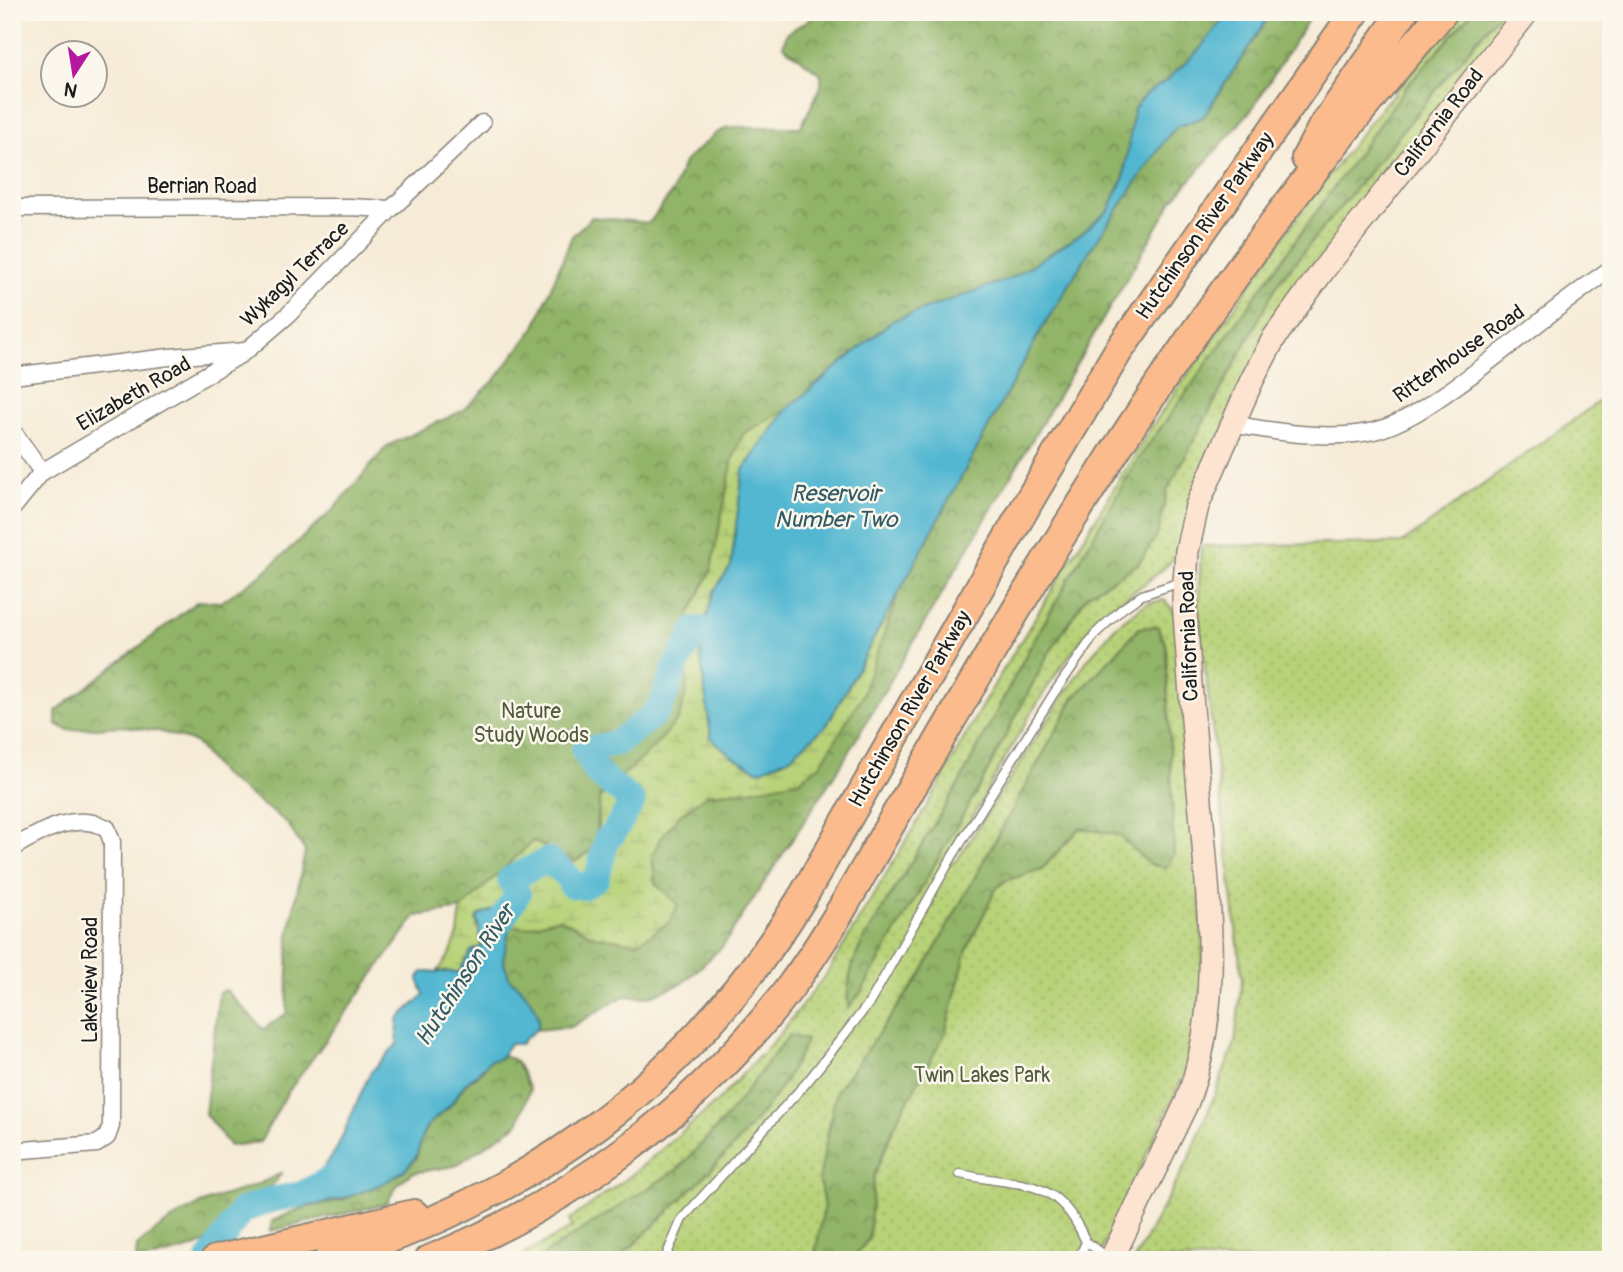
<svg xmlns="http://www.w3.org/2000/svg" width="1623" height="1272" font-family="Pangolin,sans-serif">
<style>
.green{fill:url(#green-dots);stroke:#6a774a;stroke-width:2}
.forest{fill:url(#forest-crowns);stroke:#566842;stroke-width:2}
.wetland{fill:url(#wetland-marsh);stroke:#6a774a;stroke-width:2}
.water{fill:#52b7d1;stroke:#376a76;stroke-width:2}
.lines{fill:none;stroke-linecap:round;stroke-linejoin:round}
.river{stroke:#52b7d1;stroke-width:26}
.service-casing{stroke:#89847a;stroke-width:11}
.minor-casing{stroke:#89847a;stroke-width:19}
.secondary-casing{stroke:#89847a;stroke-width:26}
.motorway-casing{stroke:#89847a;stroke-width:32}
.service{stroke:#fff;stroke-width:8}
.minor{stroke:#fff;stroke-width:16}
.secondary{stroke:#fde4d1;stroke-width:23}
.motorway{stroke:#fbbb8c;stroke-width:28}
.labels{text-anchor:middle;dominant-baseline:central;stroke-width:5;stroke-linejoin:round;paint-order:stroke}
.street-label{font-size:21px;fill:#1c1c1c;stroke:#fbf7ec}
.park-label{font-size:21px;fill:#525c3c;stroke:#fbf7ec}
.water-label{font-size:23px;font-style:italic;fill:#325a64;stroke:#fbf7ec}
</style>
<defs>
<pattern id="green-dots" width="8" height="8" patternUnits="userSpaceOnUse" patternTransform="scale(1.75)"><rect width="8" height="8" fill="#b7d278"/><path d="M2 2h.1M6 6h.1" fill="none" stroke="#9db467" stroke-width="1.8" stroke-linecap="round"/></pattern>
<pattern id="forest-crowns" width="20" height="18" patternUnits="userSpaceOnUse" patternTransform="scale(1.75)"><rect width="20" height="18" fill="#91b468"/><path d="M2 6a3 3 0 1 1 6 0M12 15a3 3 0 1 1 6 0" fill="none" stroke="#769255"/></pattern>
<pattern id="wetland-marsh" width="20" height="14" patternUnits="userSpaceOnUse" patternTransform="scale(1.75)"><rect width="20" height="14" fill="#b7d278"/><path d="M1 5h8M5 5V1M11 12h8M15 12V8" fill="none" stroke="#9db467"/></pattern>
</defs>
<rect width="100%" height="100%" fill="#fbf7ec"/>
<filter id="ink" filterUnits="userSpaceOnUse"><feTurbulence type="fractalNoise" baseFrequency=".0143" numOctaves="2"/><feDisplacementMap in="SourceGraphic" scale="14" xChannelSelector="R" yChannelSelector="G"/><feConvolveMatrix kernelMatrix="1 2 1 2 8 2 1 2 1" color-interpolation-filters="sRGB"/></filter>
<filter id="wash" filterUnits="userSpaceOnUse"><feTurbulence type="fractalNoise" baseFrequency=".00686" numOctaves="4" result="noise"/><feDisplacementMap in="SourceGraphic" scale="28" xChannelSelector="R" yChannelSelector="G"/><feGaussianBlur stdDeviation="1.57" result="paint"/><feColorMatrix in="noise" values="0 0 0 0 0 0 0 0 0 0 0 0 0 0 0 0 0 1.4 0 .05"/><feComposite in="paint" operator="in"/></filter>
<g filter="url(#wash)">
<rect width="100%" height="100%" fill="#f6ebd7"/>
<!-- green -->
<path class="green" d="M 1461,12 L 1518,12 L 1282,312 L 1177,555 C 1150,586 1113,599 1085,635 C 1029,705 990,790 944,867 L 957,860 L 1085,663 L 1116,626 L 1147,603 L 1164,600 L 1175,612 L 1203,936 L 1202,985 L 1185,1073 L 1097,1260 L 515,1260 L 572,1227 L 569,1220 L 629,1177 L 716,1103 L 779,1035 L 827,973 L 932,797 L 985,700 L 1150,429 L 1299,214 L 1372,119 Z
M 1611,393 L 1611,1260 L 1134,1260 L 1190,1157 L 1235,1043 L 1242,978 L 1198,609 L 1201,546 L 1402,543 Z"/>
<!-- forest -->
<path class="forest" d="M 822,12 L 1229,12 L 1198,51 L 1166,81 L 1146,94 L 1134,109 L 1124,177 L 1109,210 L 1081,234 L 1011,278 L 892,321 L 786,410 L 743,434 L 733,459 L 711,571 L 687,619 L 687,691 L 679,718 L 658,743 L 600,797 L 594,848 L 574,862 L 533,841 L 461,909 L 416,916 L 286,1095 L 260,1142 L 230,1146 L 205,1114 L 219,992 L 226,990 L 263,1029 L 287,1013 L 289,934 L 305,851 L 286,822 L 222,775 L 195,742 L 158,731 L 123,726 L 68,730 L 56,724 L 56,711 L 198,601 L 221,602 L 263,573 L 334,509 L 387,446 L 462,411 L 495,380 L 535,327 L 572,236 L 592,217 L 649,223 L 673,191 L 684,162 L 716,133 L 729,127 L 801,127 L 821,86 L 821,74 L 783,46 L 787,33 Z
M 1272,12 L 1313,12 L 1252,109 L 1173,200 L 841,765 L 722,947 L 682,984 L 648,997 L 624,996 L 571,1027 L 536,1030 L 538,1022 L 517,984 L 510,980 L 503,960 L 509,926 L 526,927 L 559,918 L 595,936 L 655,883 L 652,857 L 659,840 L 680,814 L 708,794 L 751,790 L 861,698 L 899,591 L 1041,330 L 1090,250 L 1168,136 L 1176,127 L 1203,117 Z
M 1472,12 L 1500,12 L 1278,283 L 1167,491 L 1158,534 L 1138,564 L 1087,595 L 1046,658 L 982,782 L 862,991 L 848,1008 C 846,984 851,963 863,941 L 960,782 L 1029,649 L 1134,465 L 1406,87 Z
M 1157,626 L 1166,644 L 1174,855 L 1166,868 L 1149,864 L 1119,835 L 1080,828 L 1042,869 L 1005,881 L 996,889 L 967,949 L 945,1034 L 897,1120 L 874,1176 L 869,1239 L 851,1260 L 814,1260 L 824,1206 L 819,1179 L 836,1092 L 920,976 L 1074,698 L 1139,628 Z
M 789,1035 L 806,1040 C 775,1120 679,1199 618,1260 L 535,1260 L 678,1169 L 725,1119 Z
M 504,1055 L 516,1061 L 530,1089 L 518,1124 L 455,1166 L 412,1173 L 398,1184 L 386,1204 L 270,1231 L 272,1221 L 302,1208 L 342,1200 L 375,1186 L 402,1169 L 416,1158 L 420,1139 L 428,1125 L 449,1107 L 468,1081 L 479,1075 L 490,1060 L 499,1059 Z
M 282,1172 C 268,1195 264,1187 246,1202 C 236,1211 232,1222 222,1231 C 203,1249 171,1253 146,1260 L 136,1259 L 137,1246 C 158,1227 189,1207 216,1198 C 243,1189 257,1187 282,1172 Z"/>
<!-- wetland -->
<path class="wetland" d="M 786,410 L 743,470 L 731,566 L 714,591 L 699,644 L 711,738 L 827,725 L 899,591 L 861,698 L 820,765 L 798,781 L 750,790 L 708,794 L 680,814 L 659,840 L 652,857 L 655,883 L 678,905 L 671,921 L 637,943 L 595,936 L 559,918 L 526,927 L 509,926 L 514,908 L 506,905 L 476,919 L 482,947 L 471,952 L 459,972 L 438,971 L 450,954 L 458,934 L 461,909 L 533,841 L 574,862 C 603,849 597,826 600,797 L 658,743 L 679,718 L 687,690 L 687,619 L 711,571 L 733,459 L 743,434 Z"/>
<!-- water -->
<path class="water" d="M 1229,12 L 1272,12 L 1203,117 L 1176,127 L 1168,136 L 1090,250 L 1041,330 L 827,725 L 789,758 L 759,771 L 733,757 L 711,738 L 699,644 L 714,591 L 731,566 L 743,470 L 786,410 L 892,321 L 1011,278 L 1081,234 L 1109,210 L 1124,177 L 1134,109 L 1146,94 L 1166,81 L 1198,51 Z
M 512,902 L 514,908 L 503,960 L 510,980 C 521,985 544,1013 537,1028 C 533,1034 525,1036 521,1044 L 510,1044 L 499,1059 L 490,1060 C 482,1070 476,1074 467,1082 C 459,1090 455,1101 447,1108 C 441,1114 433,1119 427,1126 C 420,1136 421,1146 416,1156 C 403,1185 318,1209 289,1207 L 321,1172 L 337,1148 L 370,1073 L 397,1044 L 398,1019 L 424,995 L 418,979 L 423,972 L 459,972 L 471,951 L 482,946 L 477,916 Z"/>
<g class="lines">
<!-- river -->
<path class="river" d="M 493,932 L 518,894 L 510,879 L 548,860 L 568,876 L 571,885 L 583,887 L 597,878 L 607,838 L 613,834 L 633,801 L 597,773 L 584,750 L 617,743 L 652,716 L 661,705 L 676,666 L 696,629 L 705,630
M 209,1260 L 241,1211 L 270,1200 L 302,1194 L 329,1179"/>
</g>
</g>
<g filter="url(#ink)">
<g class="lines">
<defs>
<path id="service" d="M 960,1174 C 1023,1188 1057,1174 1086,1242
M 667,1254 L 682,1219 L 808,1081 L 870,1002 L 952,857 L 1054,693 L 1096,633 L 1123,608 L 1142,595 L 1181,582
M 1078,1260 L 1086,1242 L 1109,1258"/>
<path id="minor" d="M 12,208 L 348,207 L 391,209
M 12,376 L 169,357 L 246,351 L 288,315 L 391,209 L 482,123
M 1231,424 C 1277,432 1328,441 1374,431 C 1402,424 1426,407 1449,391 C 1505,353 1555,306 1611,269
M 12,430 L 42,472
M 12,509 L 42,472 L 243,353
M 12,848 C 41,832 74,811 107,828 L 112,842 L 111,1126 L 107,1137 L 97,1144 L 12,1151"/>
<path id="secondary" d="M 1111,1260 L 1187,1102 C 1221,1010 1210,917 1202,822 C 1195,748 1189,673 1184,599 L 1187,551 L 1197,506 L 1252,380 L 1274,338 L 1324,269 L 1527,12"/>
<path id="motorway" d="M 1306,158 L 1322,128 L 1403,12
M 215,1260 L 414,1214
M 328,1260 C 534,1195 688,1082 802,898 L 1033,494 L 1117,353 L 1355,12
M 429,1260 C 571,1203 699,1109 791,986 C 830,934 861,875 894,818 C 952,719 1009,619 1070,522 C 1181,343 1305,172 1443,12"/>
</defs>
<!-- service casing -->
<use href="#service" class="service-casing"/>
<!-- minor casing -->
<use href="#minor" class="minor-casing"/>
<!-- secondary casing -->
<use href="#secondary" class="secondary-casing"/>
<!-- motorway casing -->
<use href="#motorway" class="motorway-casing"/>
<!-- service -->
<use href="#service" class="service"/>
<!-- minor -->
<use href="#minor" class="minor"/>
<!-- secondary -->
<use href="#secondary" class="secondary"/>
<!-- motorway -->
<use href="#motorway" class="motorway"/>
</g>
</g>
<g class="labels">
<!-- street labels -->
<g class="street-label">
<text transform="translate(1439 123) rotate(-52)">California Road</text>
<text x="202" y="186">Berrian Road</text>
<text transform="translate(1205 226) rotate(-55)">Hutchinson River Parkway</text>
<text transform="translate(295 274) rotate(-44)">Wykagyl Terrace</text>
<text transform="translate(1459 354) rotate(-35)">Rittenhouse Road</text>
<text transform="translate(134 394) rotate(-30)">Elizabeth Road</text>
<text transform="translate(1189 636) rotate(-92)">California Road</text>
<text transform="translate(910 709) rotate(-60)">Hutchinson River Parkway</text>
<text transform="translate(90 980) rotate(-90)">Lakeview Road</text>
</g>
<!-- park labels -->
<g class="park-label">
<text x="531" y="711">Nature<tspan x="531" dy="24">Study Woods</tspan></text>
<text x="982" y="1075">Twin Lakes Park</text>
</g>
<!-- water labels -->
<g class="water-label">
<text x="836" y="493">Reservoir<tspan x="836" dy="26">Number Two</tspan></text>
<text transform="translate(465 975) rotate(-57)">Hutchinson River</text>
</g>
</g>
<!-- margin -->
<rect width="1623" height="1272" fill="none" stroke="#fbf7ec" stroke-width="42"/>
<!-- north arrow -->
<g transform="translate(74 74) rotate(192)"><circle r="33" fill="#fbf7ec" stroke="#a29f99" stroke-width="2"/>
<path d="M0-5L12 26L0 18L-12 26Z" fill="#b5179e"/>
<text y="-10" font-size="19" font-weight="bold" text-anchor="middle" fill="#1c1c1c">N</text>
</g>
</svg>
